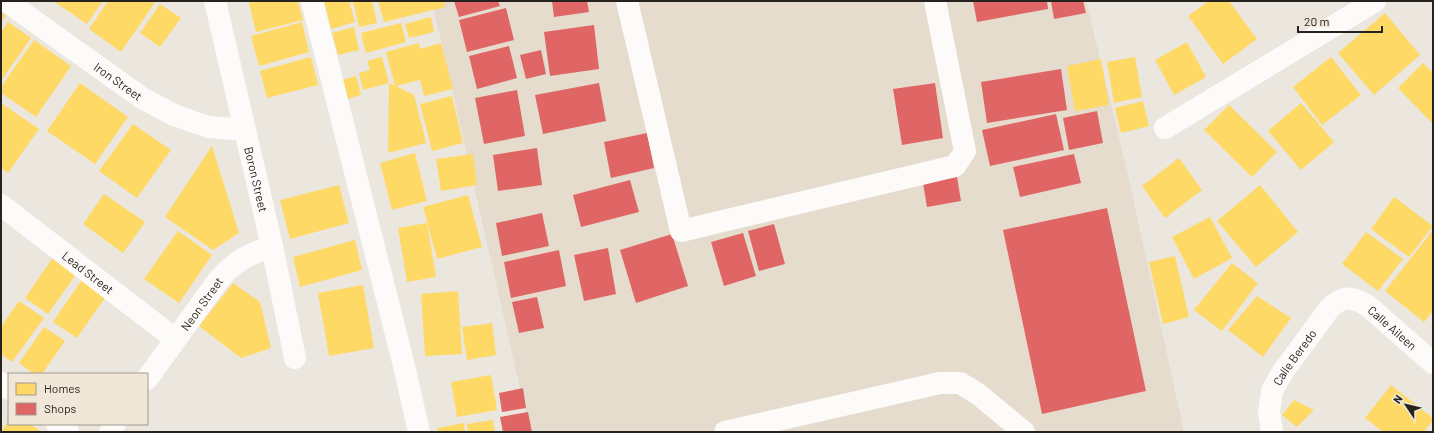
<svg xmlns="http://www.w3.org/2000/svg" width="1434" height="433" font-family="Barlow,sans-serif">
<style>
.built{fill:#e5dccd}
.homes{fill:#ffd966}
.shops{fill:#e06666}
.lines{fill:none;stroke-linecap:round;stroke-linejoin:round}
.minor{stroke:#fcfbfa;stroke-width:22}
.labels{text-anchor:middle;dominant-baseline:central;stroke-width:4;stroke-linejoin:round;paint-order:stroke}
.street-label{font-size:12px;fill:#26231e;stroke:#f0e7d9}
</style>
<rect width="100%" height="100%" fill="#ebe6de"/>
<!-- built -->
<path class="built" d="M 432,1 L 1086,1 L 1128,175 L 1184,432 L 530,432 Z"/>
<!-- homes -->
<path class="homes" d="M 53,1 L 103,1 L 87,24 Z
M 108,1 L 156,1 L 121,52 L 89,29 Z
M 256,1 L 298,1 L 303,20 L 256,32 L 249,3 Z
M 324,1 L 349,1 L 355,22 L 331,29 Z
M 353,1 L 372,1 L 377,23 L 359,27 Z
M 378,1 L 444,1 L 445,7 L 384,22 Z
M 1209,1 L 1229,1 L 1257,39 L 1223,64 L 1188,16 Z
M 160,4 L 181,18 L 160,47 L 140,33 Z
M 1,12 L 6,15 L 1,23 Z
M 1385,13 L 1420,55 L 1374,95 L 1338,53 Z
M 431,17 L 434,32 L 409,38 L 405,24 Z
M 8,22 L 31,38 L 1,81 L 1,32 Z
M 302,22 L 309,52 L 259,66 L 251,36 Z
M 401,23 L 406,42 L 366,53 L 361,33 Z
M 354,27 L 359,50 L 338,55 L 332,33 Z
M 34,40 L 71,66 L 36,117 L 1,93 L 1,87 Z
M 1187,42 L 1206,77 L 1174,95 L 1155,60 Z
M 419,43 L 420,49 L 441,43 L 453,89 L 424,96 L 420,80 L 396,86 L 414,95 L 426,143 L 388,153 L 389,83 L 395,86 L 386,52 Z
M 311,57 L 318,85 L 267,98 L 260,71 Z
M 382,57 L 389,83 L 363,90 L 359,73 L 370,70 L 367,61 Z
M 1135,57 L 1142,97 L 1114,103 L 1107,62 Z
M 1331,57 L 1361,95 L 1322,125 L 1293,87 Z
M 1101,59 L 1109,105 L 1075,111 L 1067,66 Z
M 1423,63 L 1433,73 L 1432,123 L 1398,88 Z
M 356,76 L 361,95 L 344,100 L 339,81 Z
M 80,83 L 128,117 L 95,164 L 47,131 Z
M 452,96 L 463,143 L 432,151 L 420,104 Z
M 1143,101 L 1149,126 L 1121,133 L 1115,108 Z
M 1,103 L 39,129 L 8,173 L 1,168 Z
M 1301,103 L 1334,142 L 1301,170 L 1268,131 Z
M 1229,105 L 1277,152 L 1252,177 L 1204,130 Z
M 133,124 L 171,150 L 137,198 L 99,171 Z
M 212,146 L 239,233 L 213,250 L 165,217 Z
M 415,153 L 427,201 L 392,210 L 380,163 Z
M 473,154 L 477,185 L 441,191 L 436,159 Z
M 1179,158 L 1202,190 L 1165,218 L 1142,186 Z
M 339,185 L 349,223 L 290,239 L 280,200 Z
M 1260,185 L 1298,232 L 1256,267 L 1217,221 Z
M 104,194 L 145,222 L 123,253 L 83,224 Z
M 468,195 L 482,247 L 437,259 L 423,207 Z
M 1394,197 L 1433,226 L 1409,257 L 1371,229 Z
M 1210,217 L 1232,258 L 1194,279 L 1172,237 Z
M 427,223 L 436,277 L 407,282 L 398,228 Z
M 1433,230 L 1433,311 L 1424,322 L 1385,291 Z
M 178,231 L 212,255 L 179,303 L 144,279 Z
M 1366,232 L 1403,259 L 1378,291 L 1342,264 Z
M 355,240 L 362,270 L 300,287 L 293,257 Z
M 54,256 L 77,273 L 48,314 L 25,298 Z
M 1175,256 L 1189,317 L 1163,324 L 1149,262 Z
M 1232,263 L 1258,283 L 1222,331 L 1194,310 Z
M 83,278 L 107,295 L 77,338 L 53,322 Z
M 233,283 L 260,302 L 271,348 L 241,358 L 199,326 Z
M 363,285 L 374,348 L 329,356 L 318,293 Z
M 458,291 L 462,354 L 425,356 L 421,294 Z
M 1257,296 L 1291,318 L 1263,357 L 1228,330 Z
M 19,301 L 44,318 L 12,362 L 1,354 L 1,327 Z
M 492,323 L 496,355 L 467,360 L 462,327 Z
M 44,327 L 65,341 L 42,374 L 34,374 L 19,363 Z
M 491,375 L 497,410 L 457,417 L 451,382 Z
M 1391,385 L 1433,418 L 1433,420 L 1424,432 L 1383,432 L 1365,418 Z
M 1294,400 L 1314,410 L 1297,427 L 1282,415 Z
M 9,420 L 9,424 L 30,424 L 42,432 L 1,432 Z
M 493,420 L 495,432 L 468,432 L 467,424 Z
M 464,423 L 465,432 L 438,432 L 438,428 Z"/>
<!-- shops -->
<path class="shops" d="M 454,1 L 498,1 L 500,6 L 459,17 Z
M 552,1 L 587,1 L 589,12 L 554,17 Z
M 973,1 L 1047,1 L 1048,9 L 977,22 Z
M 1051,1 L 1083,1 L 1086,13 L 1054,19 Z
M 506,8 L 514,40 L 467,52 L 459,20 Z
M 594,25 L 599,69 L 550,76 L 544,32 Z
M 509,46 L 517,78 L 477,89 L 469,56 Z
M 541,50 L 546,74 L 526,79 L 520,55 Z
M 1061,69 L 1067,110 L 987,123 L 981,82 Z
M 599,83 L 606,121 L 543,134 L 535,95 Z
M 935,83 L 943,138 L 902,145 L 893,89 Z
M 517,90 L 525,136 L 484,144 L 475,98 Z
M 1097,111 L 1103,143 L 1069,150 L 1063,118 Z
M 1056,114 L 1064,150 L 990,166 L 982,130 Z
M 647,133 L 654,168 L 611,178 L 604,142 Z
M 537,148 L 542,185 L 498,191 L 493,155 Z
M 1074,154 L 1081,183 L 1020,197 L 1013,167 Z
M 957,177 L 961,201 L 927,207 L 923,183 Z
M 630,180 L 639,212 L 581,227 L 573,195 Z
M 1107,208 L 1146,391 L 1042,414 L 1003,230 Z
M 542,213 L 549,246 L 502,256 L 496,223 Z
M 774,224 L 785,264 L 759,271 L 748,231 Z
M 743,233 L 756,276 L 724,286 L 711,242 Z
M 672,234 L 688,286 L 636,303 L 620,250 Z
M 608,248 L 616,294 L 584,301 L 574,255 Z
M 559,250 L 566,286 L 511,298 L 504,262 Z
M 537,297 L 544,328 L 519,333 L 512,302 Z
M 523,388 L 526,408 L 502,412 L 499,393 Z
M 528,412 L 532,432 L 503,432 L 500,417 Z"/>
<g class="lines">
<!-- minor -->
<g class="minor">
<path id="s1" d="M 6,1 L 142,98 L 174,115 L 208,127 L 245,130"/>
<path id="s2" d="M 215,1 L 272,246 L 295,358"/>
<path d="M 312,1 L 405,370 L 419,432"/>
<path d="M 627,1 L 681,231 L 955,166 L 965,151 L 935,1"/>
<path d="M 1165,128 L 1375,1"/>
<path id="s3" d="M 1,205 L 175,339"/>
<path id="s4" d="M 147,379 L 220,278 C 238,259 248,255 272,246"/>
<path d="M 1,383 L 9,389"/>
<path d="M 57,424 L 68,432"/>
<path d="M 110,432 L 115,424"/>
<path d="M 725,432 L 940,383 L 960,383 L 978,394 L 1024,432"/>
<path id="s5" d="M 1272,432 L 1269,412 L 1272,391 L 1282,373 L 1329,309 C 1343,295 1351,296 1368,306 L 1433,363"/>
</g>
</g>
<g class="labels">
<!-- street labels -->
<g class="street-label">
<text stroke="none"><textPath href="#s1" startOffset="138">Iron Street</textPath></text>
<text stroke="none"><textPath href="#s2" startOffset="183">Boron Street</textPath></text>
<text stroke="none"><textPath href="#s3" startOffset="110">Lead Street</textPath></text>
<text stroke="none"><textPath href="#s4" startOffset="93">Neon Street</textPath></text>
<text stroke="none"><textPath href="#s5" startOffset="218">Calle Aileen</textPath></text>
<text stroke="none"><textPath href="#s5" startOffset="82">Calle Beredo</textPath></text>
</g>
</g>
<!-- border -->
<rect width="1434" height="433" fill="none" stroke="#26231e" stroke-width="4"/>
<!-- legend -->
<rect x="8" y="373" width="140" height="52" fill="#f0e7d9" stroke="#9f998e"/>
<rect x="16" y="383" width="20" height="12" fill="#ffd966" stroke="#9f998e"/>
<text x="44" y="393" font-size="12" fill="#26231e">Homes</text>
<rect x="16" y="403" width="20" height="12" fill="#e06666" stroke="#9f998e"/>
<text x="44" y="413" font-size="12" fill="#26231e">Shops</text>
<!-- north arrow -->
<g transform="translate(1406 405) rotate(305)" stroke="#f0e7d9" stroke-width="3" paint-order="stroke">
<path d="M0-3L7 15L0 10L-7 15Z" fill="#26231e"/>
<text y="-6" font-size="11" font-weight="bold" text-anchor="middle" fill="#26231e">N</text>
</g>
<!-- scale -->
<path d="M1298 26v6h84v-6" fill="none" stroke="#26231e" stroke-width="2"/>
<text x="1304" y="26" font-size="12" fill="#26231e" stroke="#f0e7d9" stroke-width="3" paint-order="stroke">20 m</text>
</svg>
